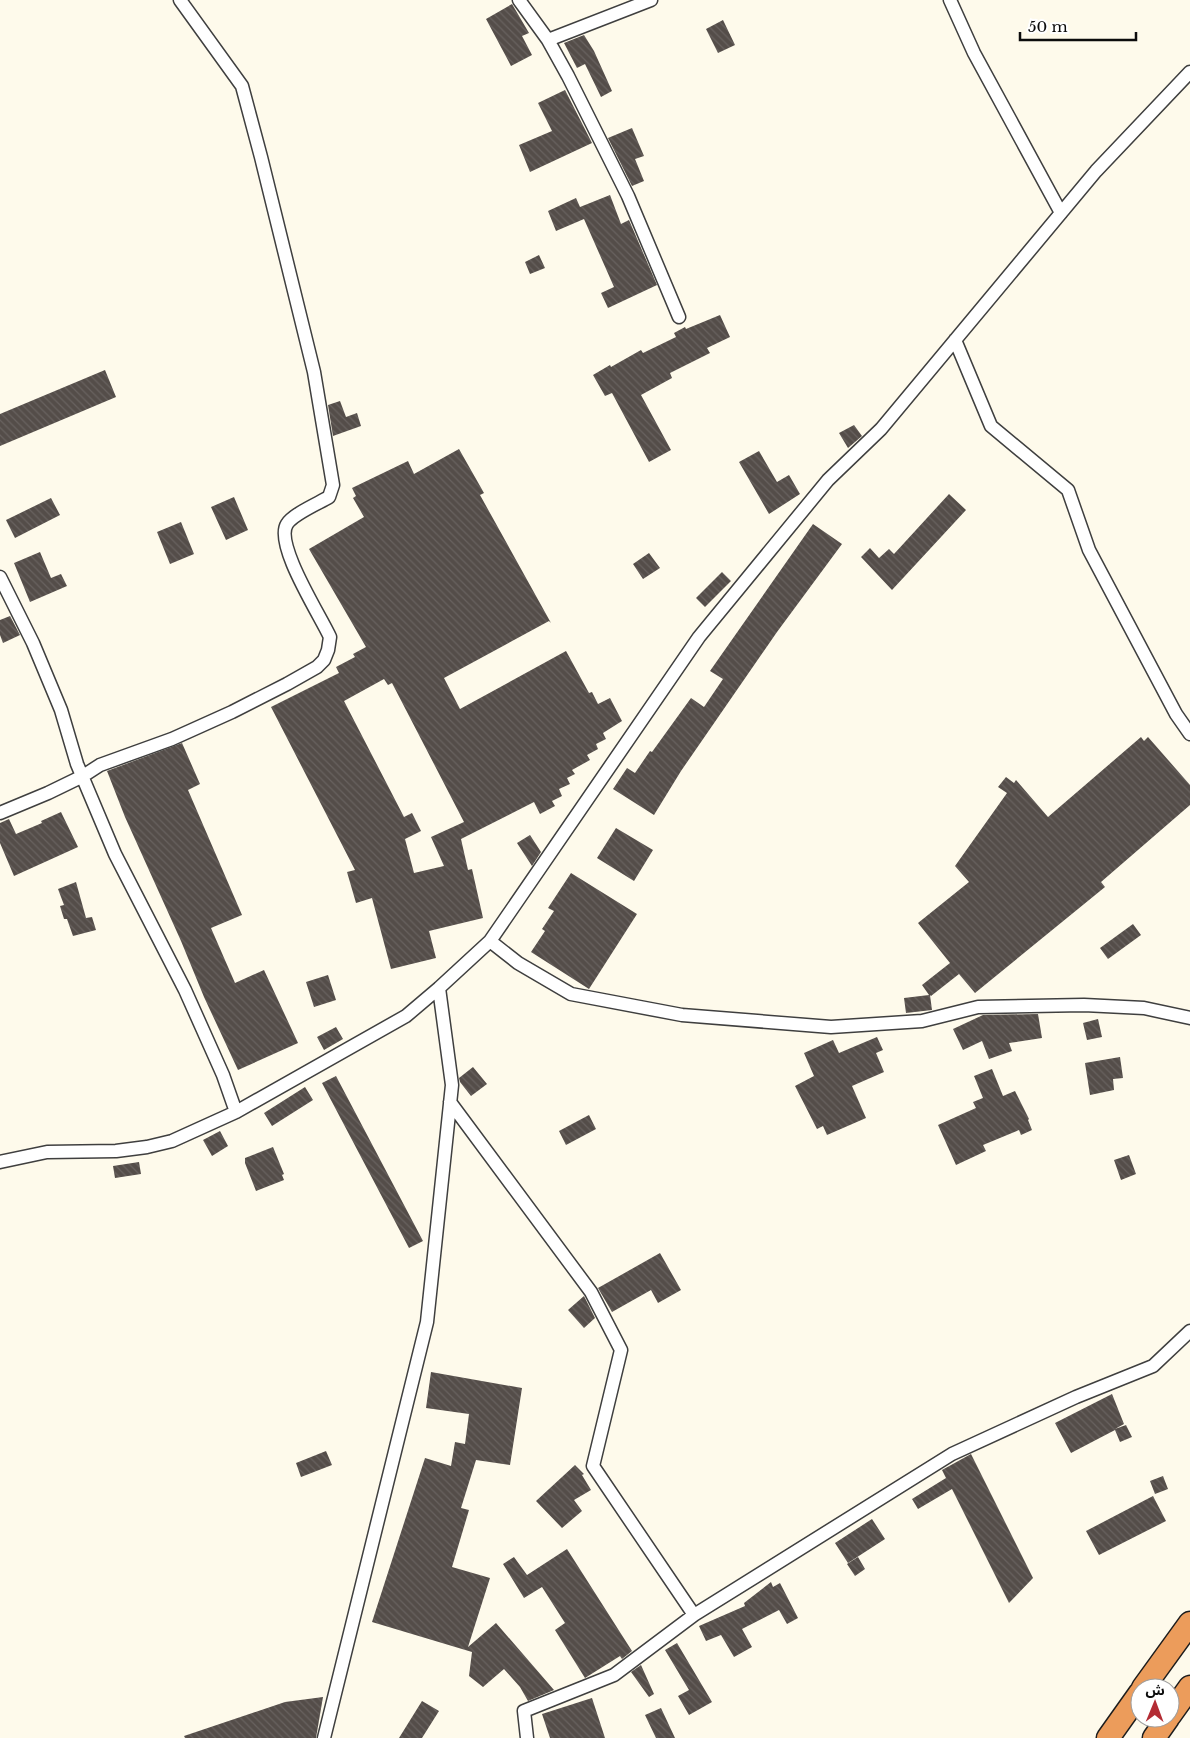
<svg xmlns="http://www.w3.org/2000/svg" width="1190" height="1738" font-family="'Libre Baskerville','Noto Sans Arabic',serif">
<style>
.building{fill:url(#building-back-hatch);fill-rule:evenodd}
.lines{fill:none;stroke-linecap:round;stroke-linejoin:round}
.street-casing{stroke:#3f3f3f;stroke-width:15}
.highway-casing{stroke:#1d1d1d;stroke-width:25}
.street{stroke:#fff;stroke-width:12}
.highway{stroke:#ec9c5b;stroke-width:22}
</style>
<defs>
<pattern id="building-back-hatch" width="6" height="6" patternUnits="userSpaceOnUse" patternTransform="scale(1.25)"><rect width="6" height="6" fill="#544d49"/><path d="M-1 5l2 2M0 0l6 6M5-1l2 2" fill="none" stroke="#68625f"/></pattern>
</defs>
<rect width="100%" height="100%" fill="#fefaeb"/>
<!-- building -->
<path class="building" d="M 512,4 L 529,33 L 522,36 L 532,55 L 511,66 L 486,19 Z
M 723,20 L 735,45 L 718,53 L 706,29 Z
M 584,35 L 594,51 L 612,91 L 601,97 L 585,64 L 577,68 L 564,43 Z
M 565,90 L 592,143 L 530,172 L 519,145 L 552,131 L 538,103 Z
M 632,128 L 644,156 L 635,159 L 644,181 L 632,186 L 608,138 Z
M 610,195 L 621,224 L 629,220 L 657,285 L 608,308 L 601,293 L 614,287 L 584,219 L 556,231 L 548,211 L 576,198 L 580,207 Z
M 539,255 L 545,268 L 530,274 L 525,262 Z
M 720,315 L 730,337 L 707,348 L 710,353 L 670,373 L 672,378 L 641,395 L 671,450 L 649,462 L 612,393 L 605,396 L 593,375 L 610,365 L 611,367 L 641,350 L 643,353 L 676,337 L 674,333 L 685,327 L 686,329 Z
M 105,370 L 116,397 L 0,446 L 0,414 Z
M 340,401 L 346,417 L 357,413 L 361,426 L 333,436 L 328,405 Z
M 854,425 L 862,436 L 848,448 L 839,433 Z
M 459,449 L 484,493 L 480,495 L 551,623 L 549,621 L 444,678 L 460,709 L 566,651 L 589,693 L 592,692 L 598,704 L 610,698 L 622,721 L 603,733 L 606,739 L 596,744 L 598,749 L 587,755 L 590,760 L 572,770 L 575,774 L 567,778 L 570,784 L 559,789 L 562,796 L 552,801 L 555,806 L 540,814 L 534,802 L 461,839 L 468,870 L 472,869 L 483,918 L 429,931 L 436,958 L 391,969 L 372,898 L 356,903 L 347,872 L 355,870 L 271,707 L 339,673 L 336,667 L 355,657 L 353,654 L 366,647 L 309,549 L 364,517 L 353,498 L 356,496 L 352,488 L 408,461 L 414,474 ZM 384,679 L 388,685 L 392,683 L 464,822 L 431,837 L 444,866 L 414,873 L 405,839 L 421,831 L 412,813 L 404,817 L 344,701 Z
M 759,451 L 777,482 L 789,475 L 800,494 L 769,514 L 739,462 Z
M 949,494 L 966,510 L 892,590 L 861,557 L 870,548 L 879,558 L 889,549 L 894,554 Z
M 234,497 L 248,530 L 226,540 L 211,507 Z
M 51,498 L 60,515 L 15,538 L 6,520 Z
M 181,522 L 194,554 L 170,564 L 157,532 Z
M 813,524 L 842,544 L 777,632 L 681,771 L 654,815 L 613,789 L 627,768 L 635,773 L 650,751 L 652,752 L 691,698 L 704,707 L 723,679 L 710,671 Z
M 40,552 L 51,578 L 61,574 L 67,586 L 30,602 L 14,563 Z
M 649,553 L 660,568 L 643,579 L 633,564 Z
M 722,572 L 731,581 L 705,607 L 696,598 Z
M 10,616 L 20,635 L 3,643 L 0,635 L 0,620 Z
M 1141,737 L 1144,741 L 1148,737 L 1190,785 L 1190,805 L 1101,882 L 1105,887 L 975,993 L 959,974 L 931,996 L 930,995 L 932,1010 L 906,1013 L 904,998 L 929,995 L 922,985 L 950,963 L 918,923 L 969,882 L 955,866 L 1007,793 L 998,787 L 1006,777 L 1014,783 L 1016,780 L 1048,817 Z
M 182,743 L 200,784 L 188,790 L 242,915 L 211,928 L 235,983 L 264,970 L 298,1043 L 238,1070 L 204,997 L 181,941 L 125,817 L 107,771 Z
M 61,812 L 78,847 L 14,876 L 0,843 L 0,823 L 9,819 L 16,834 L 42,823 L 41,821 Z
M 616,828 L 653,850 L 634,881 L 597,858 Z
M 530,835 L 541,852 L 532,866 L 517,843 Z
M 571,873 L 637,914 L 589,989 L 531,952 L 545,931 L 542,929 L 554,911 L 548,908 Z
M 76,882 L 86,918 L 92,917 L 96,930 L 73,936 L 67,919 L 64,919 L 60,906 L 64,905 L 58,889 Z
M 1133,924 L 1141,935 L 1108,959 L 1100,948 Z
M 328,975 L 336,1000 L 314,1007 L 306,982 Z
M 1038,1014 L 1042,1038 L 1009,1043 L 1012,1051 L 989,1059 L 982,1041 L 963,1050 L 953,1029 L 983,1015 Z
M 1098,1019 L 1102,1037 L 1087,1040 L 1083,1023 Z
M 336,1027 L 343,1039 L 324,1050 L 317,1037 Z
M 877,1037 L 883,1050 L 876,1053 L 884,1072 L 852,1086 L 866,1118 L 827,1135 L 823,1126 L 817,1129 L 795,1086 L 814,1076 L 804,1053 L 833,1040 L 839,1053 Z
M 1120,1057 L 1123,1078 L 1113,1079 L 1114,1090 L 1090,1095 L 1085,1063 Z
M 473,1067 L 487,1084 L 471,1096 L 460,1082 L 459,1078 Z
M 992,1069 L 1003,1096 L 1015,1091 L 1029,1119 L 1028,1120 L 1032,1130 L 1021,1135 L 1019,1130 L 983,1145 L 986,1151 L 956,1165 L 938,1125 L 976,1108 L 973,1102 L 983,1098 L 974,1076 Z
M 336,1076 L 423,1241 L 409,1248 L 322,1083 Z
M 305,1087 L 313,1100 L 272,1126 L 264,1113 Z
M 589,1115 L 596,1129 L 566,1145 L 559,1131 Z
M 220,1131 L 228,1146 L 212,1156 L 203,1140 Z
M 273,1147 L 284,1174 L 282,1175 L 284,1180 L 256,1191 L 245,1163 L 245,1158 Z
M 1129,1155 L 1136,1174 L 1121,1180 L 1114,1160 Z
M 139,1162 L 141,1174 L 115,1178 L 113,1166 Z
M 660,1253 L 681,1290 L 658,1303 L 651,1290 L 612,1312 L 598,1288 Z
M 584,1296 L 595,1318 L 584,1328 L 568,1310 Z
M 431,1372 L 522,1388 L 510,1465 L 476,1460 L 461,1508 L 469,1510 L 452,1567 L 490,1578 L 468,1647 L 496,1623 L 554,1690 L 528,1701 L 520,1687 L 504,1669 L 483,1687 L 469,1676 L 472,1652 L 372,1622 L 425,1458 L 451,1466 L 455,1442 L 465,1444 L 469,1414 L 426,1408 Z
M 1112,1394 L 1124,1424 L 1115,1429 L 1126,1425 L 1132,1437 L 1120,1442 L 1115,1430 L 1071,1453 L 1055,1423 Z
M 326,1451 L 332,1465 L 301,1477 L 296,1463 Z
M 971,1454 L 1033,1578 L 1009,1603 L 952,1489 L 918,1509 L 912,1499 L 946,1478 L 942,1470 Z
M 575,1465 L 584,1474 L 582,1475 L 591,1490 L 574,1500 L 582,1511 L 562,1528 L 536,1501 Z
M 1163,1476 L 1168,1489 L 1155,1494 L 1150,1481 Z
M 1153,1496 L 1166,1521 L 1099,1555 L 1086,1531 Z
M 872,1519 L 885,1539 L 848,1563 L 835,1543 Z
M 567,1549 L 632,1651 L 622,1659 L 620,1656 L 585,1678 L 555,1630 L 565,1623 L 542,1587 L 524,1598 L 503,1564 L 514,1557 L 527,1575 Z
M 858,1557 L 865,1569 L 855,1576 L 847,1564 Z
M 771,1582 L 773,1587 L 780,1583 L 798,1618 L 787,1624 L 779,1610 L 742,1629 L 752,1647 L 734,1657 L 721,1635 L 706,1641 L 699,1626 L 745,1606 L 744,1603 Z
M 677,1643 L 712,1702 L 689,1715 L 678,1696 L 689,1690 L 665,1650 Z
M 641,1665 L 654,1694 L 649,1697 L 631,1672 Z
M 323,1697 L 316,1738 L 185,1738 L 184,1736 L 285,1702 Z
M 592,1698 L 605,1738 L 550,1738 L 542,1714 Z
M 422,1701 L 439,1711 L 422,1738 L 399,1738 Z
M 661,1708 L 675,1738 L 656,1738 L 645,1715 Z"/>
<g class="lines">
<defs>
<path id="street" d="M 519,0 L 548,40 L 568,76 L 628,196 L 679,317
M 950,0 L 974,53 L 1061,213
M 548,40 L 651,0
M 955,340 L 991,426 L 1068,490 L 1089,550 L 1176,714 L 1190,734
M 0,577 L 33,643 L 61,710 L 77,764 L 115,854 L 185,990 L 223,1075 L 236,1112
M 0,813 L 48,793 L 83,776 L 100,765 L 172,739 L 232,712 L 287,684 L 317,667 L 324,660 L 328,650 L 330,637 C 320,615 274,544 287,524 C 293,514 319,503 329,497 L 333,485 L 314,372 L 261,157 L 242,86 L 180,0
M 490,941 L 518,963 L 571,994 L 682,1015 L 831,1027 L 922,1021 L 978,1007 L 1084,1005 L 1144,1008 L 1190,1018
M 450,1102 L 591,1292 L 621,1350 L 593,1466 L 694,1615
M 0,1162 L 47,1152 L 116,1151 L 147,1147 L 172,1141 L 236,1112 L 406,1016 L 439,988 L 490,941 L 699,637 L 828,480 L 881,429 L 1096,171 L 1190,72
M 324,1738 L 427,1322 L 452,1085 L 439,988
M 527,1738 L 524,1711 L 614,1675 L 694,1615 L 952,1454 L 1076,1397 L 1153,1366 L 1190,1331"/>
<path id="highway" d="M 1143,1688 L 1190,1623
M 1170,1715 L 1190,1687
M 1108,1738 L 1140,1693
M 1154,1738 L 1168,1718"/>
</defs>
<!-- street casing -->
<use href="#street" class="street-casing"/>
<!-- highway casing -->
<use href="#highway" class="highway-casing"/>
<!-- street -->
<use href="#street" class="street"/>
<!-- highway -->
<use href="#highway" class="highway"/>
</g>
<!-- north arrow -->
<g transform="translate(1155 1703) rotate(1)"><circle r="24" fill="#ffffff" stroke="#9e9e9e"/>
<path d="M0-4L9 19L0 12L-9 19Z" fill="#b32c34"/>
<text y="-8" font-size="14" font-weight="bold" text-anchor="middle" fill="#0c0c0c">ش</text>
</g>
<!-- scale -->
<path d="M1020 32v8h116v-8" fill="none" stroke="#0c0c0c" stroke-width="2.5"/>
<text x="1028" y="32" font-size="15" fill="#0c0c0c" stroke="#ffffff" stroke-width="4" paint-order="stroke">50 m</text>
</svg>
